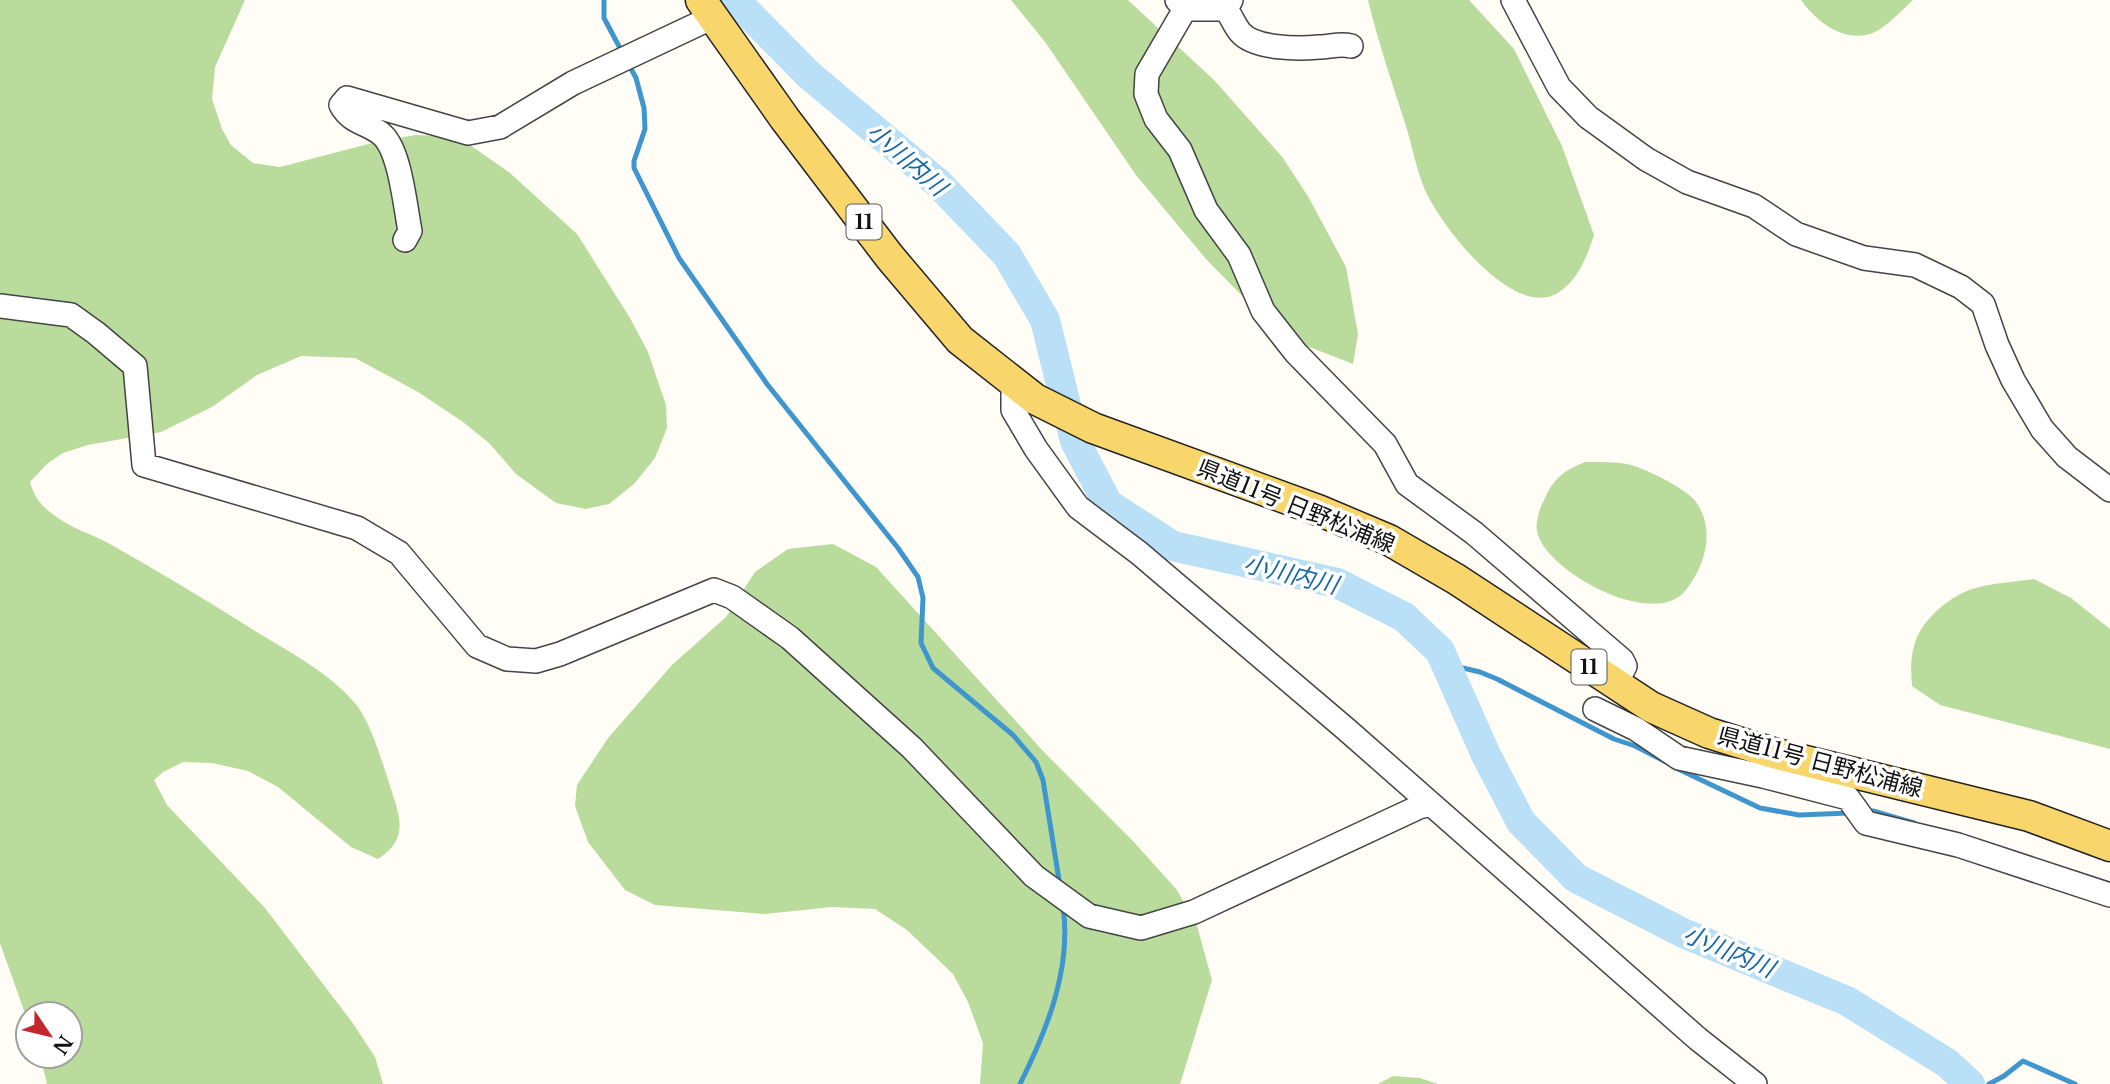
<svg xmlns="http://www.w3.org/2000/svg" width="2110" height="1084" font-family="'Libre Baskerville','Noto Sans JP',serif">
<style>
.forest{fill:#b9dc9c}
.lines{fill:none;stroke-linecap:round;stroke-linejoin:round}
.stream{stroke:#3f96cf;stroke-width:5}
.river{stroke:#b9e0f7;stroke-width:30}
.minor-casing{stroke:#444;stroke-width:26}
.major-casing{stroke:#222;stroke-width:33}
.minor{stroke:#fff;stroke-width:23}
.major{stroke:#f9d66b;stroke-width:30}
.labels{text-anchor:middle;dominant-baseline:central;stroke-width:7;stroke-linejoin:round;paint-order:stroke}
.shield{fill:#fff;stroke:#585858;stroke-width:2}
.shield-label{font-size:21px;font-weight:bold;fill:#111}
.street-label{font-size:23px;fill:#111;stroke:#fff}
.water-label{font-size:24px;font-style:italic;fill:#1768a6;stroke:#fff}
</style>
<rect width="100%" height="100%" fill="#fffdf5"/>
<!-- forest -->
<path class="forest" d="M 0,0 L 245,0 L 215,67 L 212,99 L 222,129 L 231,145 L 253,163 L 280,167 L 376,142 L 416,135 L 441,136 L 470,145 L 510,173 L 577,234 L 630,318 L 648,352 L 666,405 L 667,428 L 655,458 L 634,484 L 609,504 L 586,509 L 556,503 L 516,474 L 489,443 L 463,422 L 418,392 L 355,358 L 301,356 L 257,375 L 212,407 L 161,432 L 88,445 L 63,453 L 48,463 L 30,482 C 35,498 40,505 54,515 C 70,528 92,534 110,544 C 161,573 211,603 260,634 C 293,654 329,673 354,702 C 371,721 383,765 391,789 C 401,820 408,839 378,859 L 351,847 L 278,787 L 248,771 L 212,763 L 183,762 L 163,772 L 154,780 L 167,805 L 265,908 L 352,1022 L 375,1057 L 383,1084 L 47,1084 L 40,1056 L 70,1056 L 70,1014 L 28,1014 L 28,1022 L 0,943 Z
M 1011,0 L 1128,0 L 1215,81 L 1283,158 L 1309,198 L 1346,267 L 1358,334 L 1353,364 L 1307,346 L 1256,310 L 1206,259 L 1136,175 L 1045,42 Z
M 1368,0 L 1469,0 L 1514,49 L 1562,146 L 1594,235 C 1587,256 1580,276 1562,290 C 1517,326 1441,226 1425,190 C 1416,169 1412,145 1405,123 C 1392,82 1378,42 1368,0 Z
M 1801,0 L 1913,0 C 1901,11 1885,29 1870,34 C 1842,42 1816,21 1801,0 Z
M 1585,462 C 1601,462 1622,461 1637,467 C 1652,472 1688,490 1696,502 C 1716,531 1705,565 1686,590 C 1655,631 1544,571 1537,531 C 1535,522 1540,508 1544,500 C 1554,478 1563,471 1585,462 Z
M 833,544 L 876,567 L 1043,751 L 1132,840 L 1177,890 L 1197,926 L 1212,980 L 1180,1084 L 980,1084 L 983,1043 L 968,1002 L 953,974 L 907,930 L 875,909 L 832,907 L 765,914 L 655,905 L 625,890 L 588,842 L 575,806 L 577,785 L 608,738 L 672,665 L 726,617 L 755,572 L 788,549 Z
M 2034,579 L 2071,598 L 2110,629 L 2110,749 L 1940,705 L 1912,686 C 1911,671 1910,658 1915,643 C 1921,621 1948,598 1969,590 C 1989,583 2014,582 2034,579 Z
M 1393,1076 L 1420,1078 L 1438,1084 L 1378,1084 Z"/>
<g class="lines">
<!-- stream -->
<path class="stream" d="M 604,0 L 604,18 L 622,52
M 628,63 L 636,78 L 644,108 L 645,129 L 634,161 L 634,168 L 679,258 L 767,384 L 898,548 L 918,577 L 923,598 L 921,643 L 933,668 L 1013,735 L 1036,762 L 1043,780 L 1060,886
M 1446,664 L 1480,672 L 1497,679 L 1614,739 L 1635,746 L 1668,763
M 1676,768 L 1760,808 L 1799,815 L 1849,813
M 1866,812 L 1873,811 L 1914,823
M 1020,1084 C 1047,1030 1072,968 1063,907
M 1989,1084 L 2004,1076 L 2023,1061 L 2075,1084"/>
<!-- river -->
<path class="river" d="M 735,0 L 809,75 L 938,183 L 1007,255 L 1045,320 L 1075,441 L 1108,504 L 1173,546 L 1337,583 L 1404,617 L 1440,651 L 1486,755 L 1521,822 L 1576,878 L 1683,933 L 1847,1001 L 1947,1063 L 1970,1084"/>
<defs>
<path id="minor" d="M 1177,0 L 1185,9 L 1226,9 L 1231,0
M 1513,0 L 1559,87 L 1588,117 L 1646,159 L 1687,182 L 1754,206 L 1796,234 L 1864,258 L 1915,265 L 1961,287 L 1983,304 L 1997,345 L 2013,380 L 2042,429 L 2067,457 L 2110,490
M 1185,9 L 1147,74 L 1146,94 L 1156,119 L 1180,150 L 1206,210 L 1239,255 L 1263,311 L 1296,353 L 1385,444 L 1407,484 L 1474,533 L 1622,660 L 1625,666 L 1616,684
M 1226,9 C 1231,16 1235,26 1240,32 C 1254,49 1298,49 1319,47 C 1331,47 1339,43 1351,46
M 405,240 L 410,231 C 405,206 400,147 380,133 C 365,122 351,123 341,105 L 347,98 L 468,133 L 500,127 L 573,83 L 713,17
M 0,306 L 71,315 L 96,333 L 135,366 L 144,465 L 357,528 L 399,553 L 477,646 L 507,659 L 536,661 L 560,654 L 714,590 L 732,597 L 790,638 L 912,748 L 1034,876 L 1089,916 L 1141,928 L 1194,912 L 1419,807 L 1431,804
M 1013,383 L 1013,410 L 1036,449 L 1078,507 L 1139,553 L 1347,730 L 1698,1039 L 1755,1084
M 1595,709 L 1636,729 L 1679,758 L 1763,776
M 1773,753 L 1763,776 L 1848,798 L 1866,823 L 1958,845 L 2110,895"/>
<path id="major" d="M 701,0 L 785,119 L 889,256 L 960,340 L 1035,399 L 1093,428 L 1318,510 L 1389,540 L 1456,579 L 1651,707 L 1709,733 L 1773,753 L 2029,816 L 2110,846"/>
</defs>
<!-- minor casing -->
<use href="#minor" class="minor-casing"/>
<!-- major casing -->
<use href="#major" class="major-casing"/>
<!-- minor -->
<use href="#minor" class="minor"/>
<!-- major -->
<use href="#major" class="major"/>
</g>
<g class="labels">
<!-- shield labels -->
<g class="shield">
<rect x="846.5" y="204.5" width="35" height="35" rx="5"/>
<rect x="1571.5" y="649.5" width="35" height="35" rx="5"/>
</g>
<g class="shield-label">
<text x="864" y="222">11</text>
<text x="1589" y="667">11</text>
</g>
<!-- street labels -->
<g class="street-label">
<text transform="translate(1296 506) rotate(22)">県道11号 日野松浦線</text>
<text transform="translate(1820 762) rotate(15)">県道11号 日野松浦線</text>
</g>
<!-- water labels -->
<g class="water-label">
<text transform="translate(907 159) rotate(41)">小川内川</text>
<text transform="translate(1291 574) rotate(14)">小川内川</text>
<text transform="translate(1729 951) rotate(23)">小川内川</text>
</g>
</g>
<!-- north arrow -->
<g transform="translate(49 1035) rotate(125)"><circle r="33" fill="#ffffff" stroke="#a0a0a0" stroke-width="2"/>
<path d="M0-5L12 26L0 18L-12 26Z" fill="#c4262e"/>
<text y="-10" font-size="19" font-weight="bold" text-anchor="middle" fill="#111111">N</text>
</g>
</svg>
